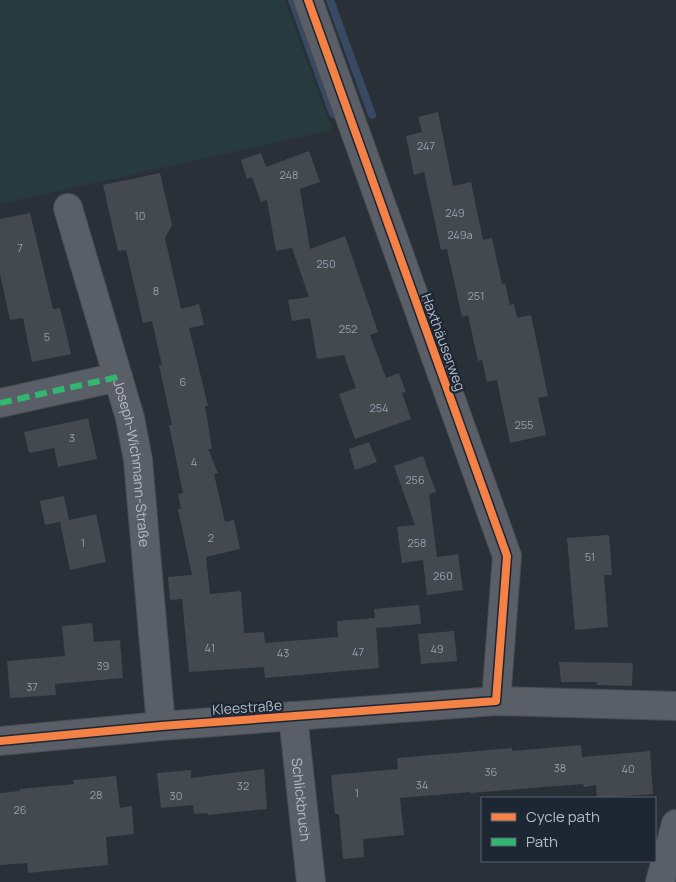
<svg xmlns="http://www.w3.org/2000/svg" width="676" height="882" font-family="Manrope,sans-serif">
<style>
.green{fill:#273a3e}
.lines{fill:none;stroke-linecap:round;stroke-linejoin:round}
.stream{stroke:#384963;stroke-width:8}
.building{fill:#444950}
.minor-casing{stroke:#484c53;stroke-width:30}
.minor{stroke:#5a5e66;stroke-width:28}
.quiet{stroke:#33b770;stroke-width:6;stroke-dasharray:12 6;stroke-linecap:butt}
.cycleway-casing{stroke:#1d2633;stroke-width:11}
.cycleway{stroke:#f48246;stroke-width:8}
.labels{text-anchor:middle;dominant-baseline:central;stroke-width:4.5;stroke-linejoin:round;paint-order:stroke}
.number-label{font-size:11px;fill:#989fab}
.street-label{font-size:14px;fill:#b4bcc9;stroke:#1d2633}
</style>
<rect width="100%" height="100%" fill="#2a3038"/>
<!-- green -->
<path class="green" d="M 0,0 L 285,0 L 332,130 L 0,204 Z"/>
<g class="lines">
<!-- stream -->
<path class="stream" d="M 292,0 L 333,114
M 330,0 L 372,115"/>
</g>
<!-- building -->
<path class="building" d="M 438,112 L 453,186 L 471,182 L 483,240 L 492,238 L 502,284 L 505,283 L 510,305 L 514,304 L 517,318 L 531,315 L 548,396 L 538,398 L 546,435 L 510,443 L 497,380 L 487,382 L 482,360 L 478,361 L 468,315 L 462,317 L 447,249 L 441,250 L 424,172 L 414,175 L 406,136 L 422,132 L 418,117 Z
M 309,151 L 320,182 L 300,189 L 310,249 L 345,236 L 378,332 L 370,335 L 386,378 L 399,373 L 406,392 L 402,393 L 411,419 L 355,439 L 339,394 L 356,388 L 344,355 L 317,359 L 310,318 L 292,321 L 288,300 L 309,297 L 292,248 L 276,251 L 267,200 L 261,202 L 252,177 L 247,179 L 241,160 L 261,153 L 266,167 Z
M 160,173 L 172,225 L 165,238 L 181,309 L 199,304 L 204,325 L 189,328 L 208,406 L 205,406 L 212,449 L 208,449 L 218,473 L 214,474 L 225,522 L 234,520 L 240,549 L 206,557 L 210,594 L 241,591 L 244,633 L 264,632 L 265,643 L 338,637 L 337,621 L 375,618 L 374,609 L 419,605 L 421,624 L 376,628 L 379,668 L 265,678 L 264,667 L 189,672 L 182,599 L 170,600 L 168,577 L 192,575 L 178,509 L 181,509 L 178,494 L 183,493 L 169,425 L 172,425 L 159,365 L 162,365 L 152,321 L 143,323 L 126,250 L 118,251 L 103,185 Z
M 30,213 L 53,309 L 60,308 L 71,354 L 32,362 L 23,318 L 10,320 L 0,274 L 0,219 Z
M 88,418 L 97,459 L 58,467 L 54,448 L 29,453 L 24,432 Z
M 369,442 L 377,462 L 355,470 L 349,449 Z
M 423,456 L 436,492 L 429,494 L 437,557 L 458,554 L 463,590 L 427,595 L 423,560 L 402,563 L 397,527 L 415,525 L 394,466 Z
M 64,496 L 69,520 L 45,525 L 40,501 Z
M 96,514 L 106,562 L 70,570 L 60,522 Z
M 609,535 L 612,575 L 604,575 L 608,627 L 575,630 L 567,538 Z
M 92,623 L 94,642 L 120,640 L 123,678 L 55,684 L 56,695 L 10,698 L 7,661 L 65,656 L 62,626 Z
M 454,631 L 457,661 L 421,664 L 418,634 Z
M 559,662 L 633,663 L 632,686 L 597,685 L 597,682 L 561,682 Z
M 581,745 L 582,757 L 650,751 L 653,794 L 597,798 L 596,785 L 584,787 L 583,784 L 470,793 L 470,792 L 400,798 L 404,835 L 363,839 L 364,857 L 343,859 L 339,814 L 335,814 L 331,775 L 398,769 L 397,758 L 512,748 L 512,751 Z
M 264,769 L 267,809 L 208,815 L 207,813 L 194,814 L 193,805 L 161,808 L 157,773 L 191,770 L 191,778 Z
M 116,776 L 120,808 L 132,806 L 134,834 L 106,837 L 108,865 L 28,873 L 27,863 L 0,865 L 0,793 L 20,791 L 20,789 L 74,784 L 73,780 Z"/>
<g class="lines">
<defs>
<g id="minor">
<path d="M 308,0 L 507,556 L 496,701"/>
<path id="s1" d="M 68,208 L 130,418 L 138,460 L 161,726"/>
<path d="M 0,403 L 118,377"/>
<path id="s2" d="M 293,716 L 311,882"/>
<path d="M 0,741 L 161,726 L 496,701 L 676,706"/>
<path d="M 660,882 L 676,824"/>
</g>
</defs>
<!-- minor casing -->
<use href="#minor" class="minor-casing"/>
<!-- minor -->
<use href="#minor" class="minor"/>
<!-- quiet -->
<path class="quiet" d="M 0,403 L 118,377"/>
<defs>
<path id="cycleway" d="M 0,741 L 161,726 L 496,701 L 507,556 L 308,0"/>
</defs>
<!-- cycleway casing -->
<use href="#cycleway" class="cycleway-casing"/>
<!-- cycleway -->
<use href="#cycleway" class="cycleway"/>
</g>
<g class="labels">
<!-- number labels -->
<g class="number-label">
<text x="426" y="145">247</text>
<text x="289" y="174">248</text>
<text x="455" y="212">249</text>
<text x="140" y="215">10</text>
<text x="460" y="234">249a</text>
<text x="20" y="247">7</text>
<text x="326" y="263">250</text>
<text x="156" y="290">8</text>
<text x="476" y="295">251</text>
<text x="348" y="328">252</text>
<text x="47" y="336">5</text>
<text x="183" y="381">6</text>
<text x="379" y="407">254</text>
<text x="524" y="424">255</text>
<text x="72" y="437">3</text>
<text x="194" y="461">4</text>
<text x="415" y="479">256</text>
<text x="211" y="537">2</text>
<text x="83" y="542">1</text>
<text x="417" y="542">258</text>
<text x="590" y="556">51</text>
<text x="443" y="575">260</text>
<text x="210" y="647">41</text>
<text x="437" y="648">49</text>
<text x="358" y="651">47</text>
<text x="283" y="652">43</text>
<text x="103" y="665">39</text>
<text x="32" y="686">37</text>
<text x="560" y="767">38</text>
<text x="628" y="768">40</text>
<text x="491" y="771">36</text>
<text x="422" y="784">34</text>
<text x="243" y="785">32</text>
<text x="357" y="792">1</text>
<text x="96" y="794">28</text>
<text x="176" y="795">30</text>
<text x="20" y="809">26</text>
</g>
<!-- street labels -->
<g class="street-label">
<text transform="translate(444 342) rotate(70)">Haxthäuserweg</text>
<text stroke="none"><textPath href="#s1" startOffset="264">Joseph-Wichmann-Straße</textPath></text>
<text transform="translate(247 707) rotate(-4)">Kleestraße</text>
<text stroke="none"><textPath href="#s2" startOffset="84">Schlickbruch</textPath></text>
</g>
</g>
<!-- legend -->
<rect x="481" y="797" width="175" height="65" fill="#1d2633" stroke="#59626f"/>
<rect x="491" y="813" width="25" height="8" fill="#f48246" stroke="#59626f"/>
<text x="526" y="822" font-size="15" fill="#b4bcc9">Cycle path</text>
<rect x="491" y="838" width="25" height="8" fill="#33b770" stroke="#59626f"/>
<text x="526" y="847" font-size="15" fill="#b4bcc9">Path</text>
</svg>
